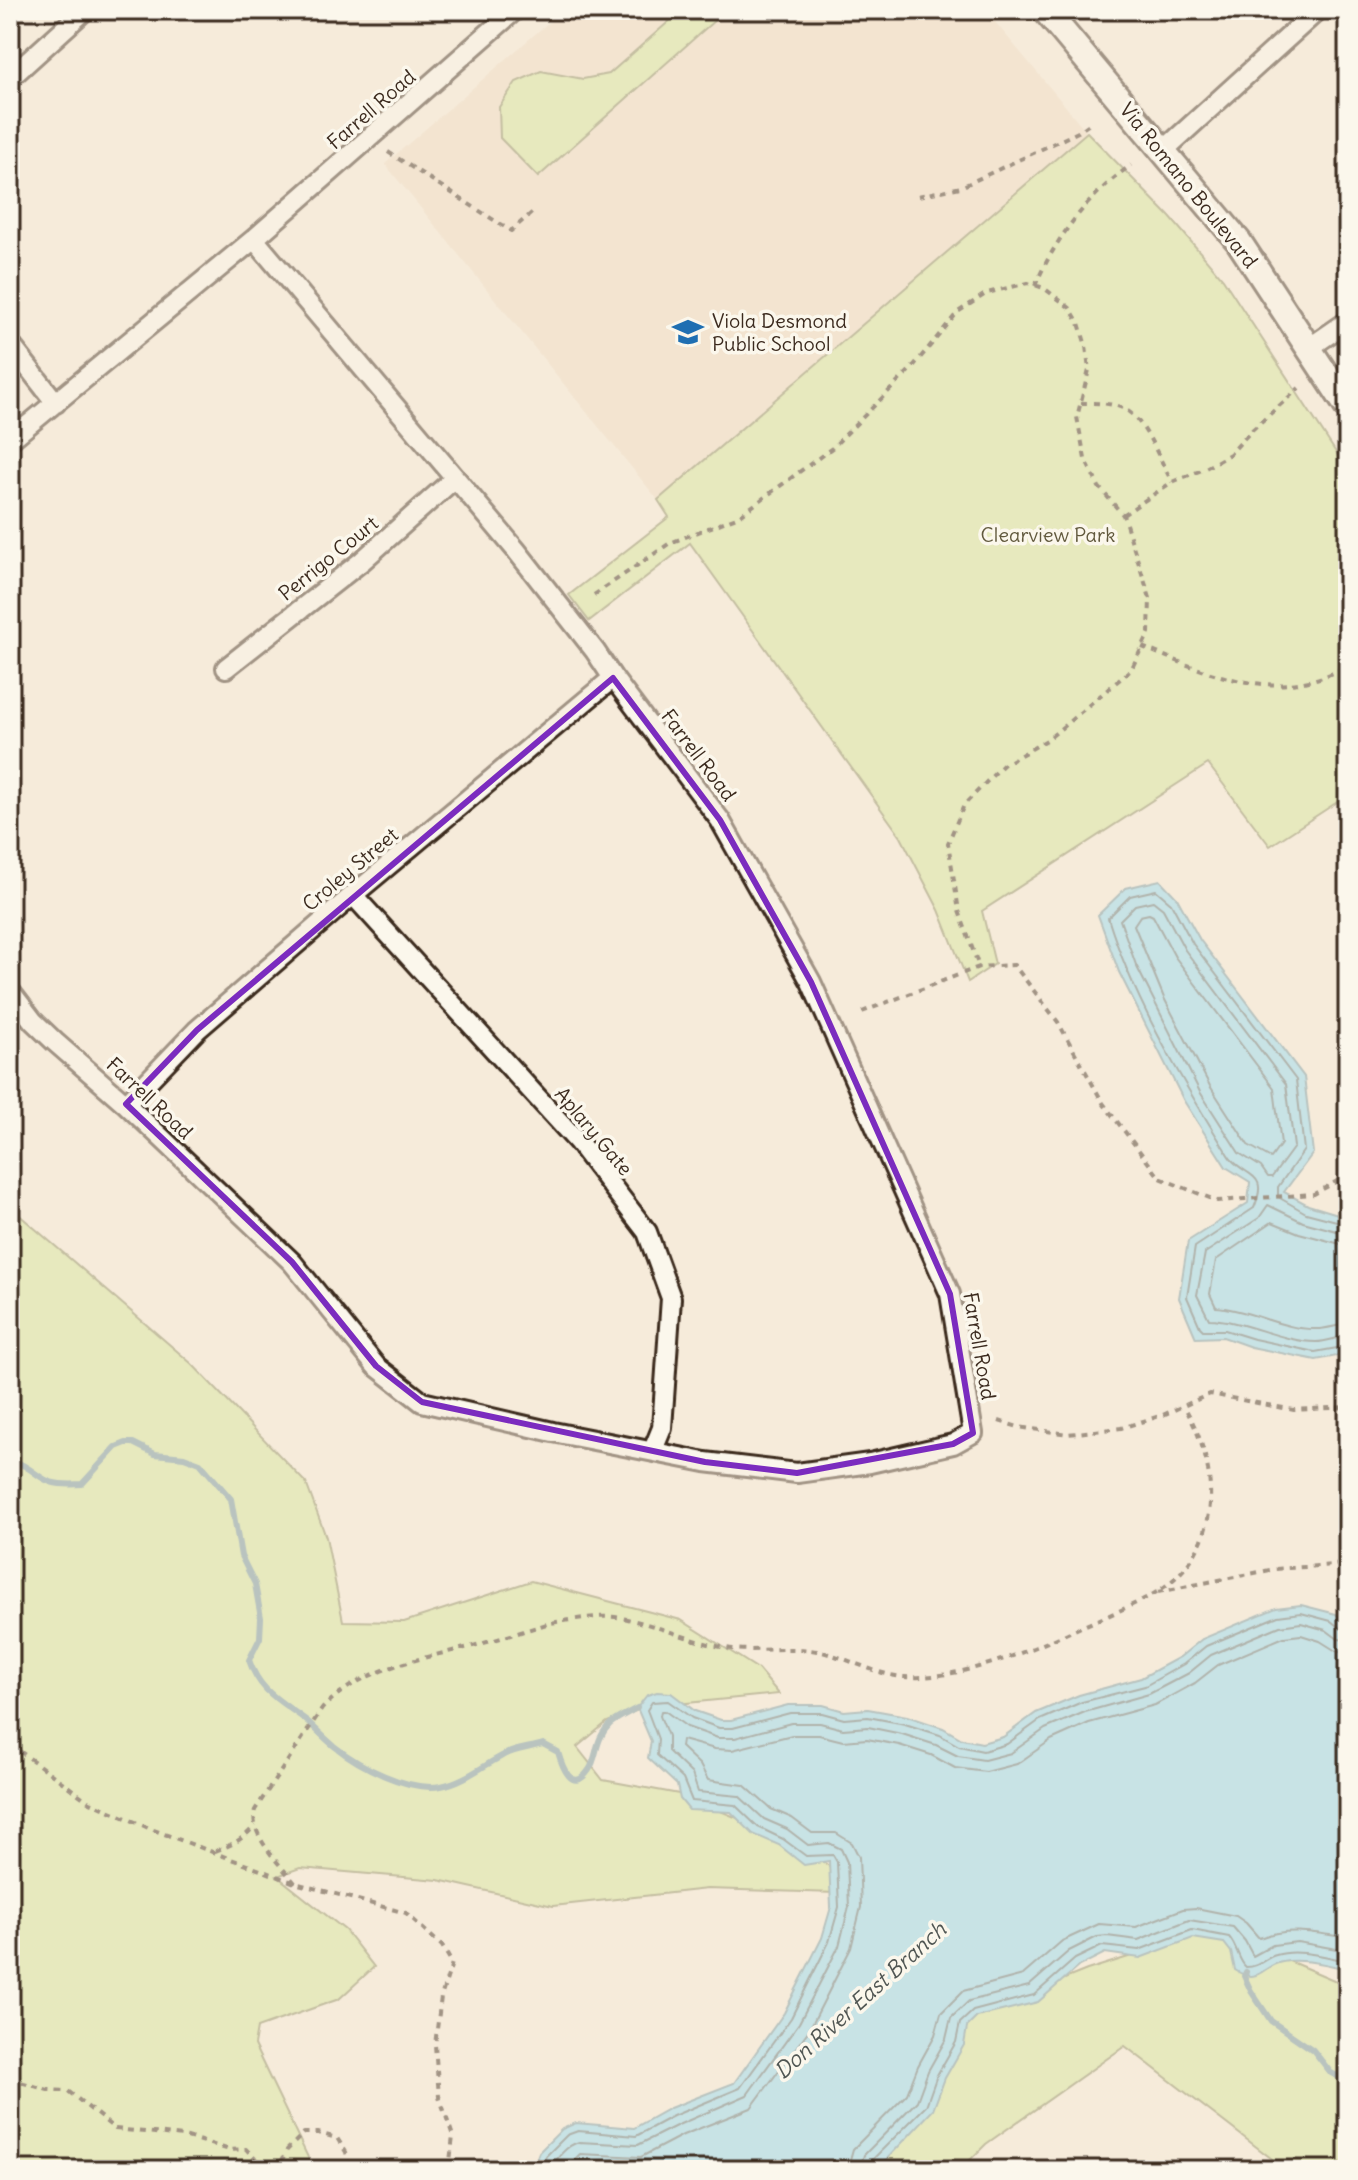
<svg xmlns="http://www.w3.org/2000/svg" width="1358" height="2180" font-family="Delius,sans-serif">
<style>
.built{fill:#efdcc4}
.green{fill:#d4e69b;stroke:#88885c;stroke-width:2}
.water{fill:#91d9f2;stroke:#6f939d;stroke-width:2}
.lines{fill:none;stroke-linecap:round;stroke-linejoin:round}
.shore{stroke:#5d7073;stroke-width:2}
.stream{stroke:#6f939d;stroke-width:6}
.street-casing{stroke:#3b2a1e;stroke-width:24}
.secondary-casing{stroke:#3b2a1e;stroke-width:30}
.path{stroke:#3b2a1e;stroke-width:4;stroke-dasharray:6 6;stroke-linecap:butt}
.street{stroke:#fbf7ec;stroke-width:18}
.secondary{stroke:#fbf7ec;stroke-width:24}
.marked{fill:none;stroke:#7b2cbf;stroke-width:6;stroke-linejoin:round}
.labels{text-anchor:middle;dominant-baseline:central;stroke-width:7;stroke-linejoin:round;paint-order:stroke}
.street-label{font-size:20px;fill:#3b2a1e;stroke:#fbf7ec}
.poi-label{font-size:20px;fill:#3b2a1e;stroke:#fbf7ec;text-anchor:start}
.park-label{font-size:20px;fill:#61593d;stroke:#fbf7ec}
.water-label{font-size:22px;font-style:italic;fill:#505653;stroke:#fbf7ec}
</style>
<rect width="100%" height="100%" fill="#f6ebda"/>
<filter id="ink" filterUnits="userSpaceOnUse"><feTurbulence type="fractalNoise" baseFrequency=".0125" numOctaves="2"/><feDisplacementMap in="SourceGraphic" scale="16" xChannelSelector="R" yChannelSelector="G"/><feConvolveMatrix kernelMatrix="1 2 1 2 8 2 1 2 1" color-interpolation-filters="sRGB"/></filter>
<g filter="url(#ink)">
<!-- built -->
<path class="built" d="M 563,10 L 985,10 L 1087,132 L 658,500 L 385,164 Z"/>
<!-- green -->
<path class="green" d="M 682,10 L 706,10 L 715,20 L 538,177 L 500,138 L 499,107 L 516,82 L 541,71 L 583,79 L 609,74 Z
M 1087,132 L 1170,217 L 1223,279 L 1348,471 L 1348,795 L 1270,846 L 1208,764 L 982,911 L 995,964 L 968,982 L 939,910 L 901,837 L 690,543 L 589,621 L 569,595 L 669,517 L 658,500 Z
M 10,1207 L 192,1364 L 306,1483 L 326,1537 L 343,1621 L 404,1622 L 531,1581 L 681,1620 L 758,1669 L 779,1694 L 646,1707 L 607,1722 L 577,1747 L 603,1780 L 679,1794 L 791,1840 L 832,1868 L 837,1893 L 707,1889 L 553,1906 L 438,1880 L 300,1868 L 277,1876 L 345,1930 L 374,1967 L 339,1999 L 257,2028 L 254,2045 L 314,2170 L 10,2170 Z
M 1227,1926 L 1275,1955 L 1348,1986 L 1348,2170 L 1283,2170 L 1276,2162 L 1125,2046 L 986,2144 L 960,2170 L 824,2170 L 931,2042 L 980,2013 L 1087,1970 Z"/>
<!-- water -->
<path class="water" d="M 1160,880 L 1177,898 L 1200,940 L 1304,1077 L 1313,1153 L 1284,1192 L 1308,1205 L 1348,1217 L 1348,1354 L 1316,1360 L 1251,1347 L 1223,1337 L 1196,1338 L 1179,1298 L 1188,1241 L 1248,1203 L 1250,1182 L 1226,1167 L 1184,1101 L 1119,972 L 1098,915 L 1126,888 Z
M 1301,1605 L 1336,1614 L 1348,1625 L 1348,1969 C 1327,1965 1304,1958 1282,1962 C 1262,1965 1259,1986 1235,1970 L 1231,1952 L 1224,1943 L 1193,1938 L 1140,1958 L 1105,1953 L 1079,1966 L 1038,2002 L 977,2017 L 967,2027 L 964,2045 L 945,2078 L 933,2110 L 884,2162 L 873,2170 L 532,2170 L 539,2152 L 562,2129 L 576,2123 L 634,2128 L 670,2108 L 734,2083 L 784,2013 L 822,1938 L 831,1907 L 829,1861 L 804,1865 L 779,1845 L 753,1834 L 731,1812 L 689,1810 L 680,1799 L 677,1785 L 648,1758 L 651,1741 L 637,1708 L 647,1695 L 657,1692 L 671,1693 L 695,1711 L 721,1720 L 731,1720 L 788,1705 L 823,1705 L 844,1711 L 868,1709 L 907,1716 L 943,1728 L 962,1739 L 982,1743 L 1003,1737 L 1036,1713 L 1079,1695 L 1141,1678 L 1180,1657 L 1202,1639 L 1276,1608 Z"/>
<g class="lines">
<!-- shore -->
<path class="shore" d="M 1153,901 L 1163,909 L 1185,950 L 1286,1084 L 1294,1147 L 1272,1177 L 1268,1177 L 1261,1167 L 1239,1153 L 1200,1092 L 1136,965 L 1120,920 L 1135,905 Z
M 1149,914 L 1153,916 L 1175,957 L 1274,1088 L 1281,1144 L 1271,1158 L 1248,1145 L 1210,1086 L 1164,998 L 1134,925 L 1140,916 Z
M 1348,1224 L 1306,1213 L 1278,1197 L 1278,1187 L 1304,1150 L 1296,1080 L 1193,944 L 1171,903 L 1156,890 L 1130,896 L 1108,918 C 1133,998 1178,1074 1222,1145 C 1225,1149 1228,1156 1232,1160 C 1248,1178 1269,1173 1254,1208 L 1195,1247 L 1187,1297 L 1200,1327 L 1203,1330 L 1225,1330 L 1254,1339 L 1315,1352 L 1348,1346
M 1348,1234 L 1303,1222 L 1268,1205 L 1259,1218 L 1205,1253 L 1197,1295 L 1209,1319 C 1244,1320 1282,1342 1316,1342 C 1327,1342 1337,1337 1348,1336
M 1348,1246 L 1299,1233 L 1272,1222 L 1216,1260 L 1210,1294 L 1216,1307 C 1250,1309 1282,1330 1316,1329 C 1327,1329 1337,1325 1348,1324
M 541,2170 L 546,2156 L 567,2135 L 578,2131 L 636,2136 L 673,2116 L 740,2088 L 791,2018 L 829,1942 L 839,1907 L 837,1862 L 833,1855 L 806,1856 L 783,1839 L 758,1827 L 735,1805 L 692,1801 L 683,1779 L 657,1755 L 658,1739 L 647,1710 L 652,1702 L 668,1701 L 692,1718 L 719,1728 L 733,1728 L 790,1713 L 822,1713 L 844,1719 L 868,1717 L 905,1724 L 940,1735 L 959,1746 L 983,1751 L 1007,1744 L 1040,1720 L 1082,1702 L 1145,1686 L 1184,1664 L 1206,1646 L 1278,1616 L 1301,1613 L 1331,1621 L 1341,1629 L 1348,1630
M 551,2170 C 556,2158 567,2145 579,2142 L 638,2145 L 678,2125 L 747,2095 L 799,2023 L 839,1946 L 849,1907 L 847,1862 L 841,1849 L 829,1843 L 808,1845 L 787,1829 L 764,1819 L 739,1796 L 698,1792 L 692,1774 L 668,1751 L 668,1736 L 660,1716 L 661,1711 L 665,1711 L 687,1727 L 718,1738 L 735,1738 L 791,1723 L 820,1723 L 843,1729 L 868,1727 L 902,1734 L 936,1745 L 958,1756 L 984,1760 L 1011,1753 L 1045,1729 L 1085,1712 L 1149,1694 L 1189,1673 L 1211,1655 L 1280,1626 L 1301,1623 L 1326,1630 L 1338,1639 L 1348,1640
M 564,2170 L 580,2154 L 641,2157 L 683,2135 L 751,2108 L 809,2030 L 851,1948 L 861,1907 L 859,1857 L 852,1843 L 836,1833 L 812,1833 L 792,1818 L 771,1809 L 744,1785 L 708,1780 L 700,1765 L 681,1747 L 682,1740 L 715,1749 L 732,1750 L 792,1735 L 819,1735 L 843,1741 L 867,1739 L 899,1745 L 931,1755 L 955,1768 L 986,1772 L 1017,1764 L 1051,1740 L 1089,1723 L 1155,1705 L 1195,1683 L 1218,1665 L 1284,1637 L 1301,1635 L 1320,1641 L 1336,1651 L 1348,1653
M 847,2170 L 853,2149 L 907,2094 L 918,2066 L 935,2035 L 941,2013 L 963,1991 L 1023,1975 L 1062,1941 L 1099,1924 L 1136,1927 L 1183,1909 L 1196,1908 L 1236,1916 L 1246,1923 L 1259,1938 C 1288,1926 1317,1933 1348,1938
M 859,2170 L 864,2155 L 917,2101 L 928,2071 L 946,2039 L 951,2018 L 969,2001 L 1029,1986 L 1069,1951 L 1097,1937 L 1107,1936 L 1138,1940 L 1189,1920 L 1233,1927 L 1245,1941 L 1253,1956 L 1273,1945 L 1297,1942 L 1348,1951
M 869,2170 L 871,2161 L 926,2106 L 937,2075 L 956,2042 L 960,2023 L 973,2011 L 1034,1995 L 1075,1959 L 1102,1946 L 1139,1950 L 1192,1930 L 1229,1937 C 1237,1946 1239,1962 1246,1967 C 1260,1967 1264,1958 1276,1955 C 1298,1948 1326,1957 1348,1961"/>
<!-- stream -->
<path class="stream" d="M 10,1459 C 46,1473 35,1487 82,1484 L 116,1447 L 126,1443 L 133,1443 L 155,1454 L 184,1457 L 200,1463 L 231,1499 L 241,1556 L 255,1584 L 261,1618 L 260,1638 L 249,1660 C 260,1693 281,1701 307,1721 C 316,1729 324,1738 334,1746 C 359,1766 408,1792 441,1786 C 463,1782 483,1766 502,1756 C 513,1749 530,1748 543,1744 L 558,1752 C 562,1766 572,1795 589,1770 C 598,1757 594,1740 610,1724 C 617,1718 628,1713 637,1708
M 1246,1972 L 1244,1976 L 1251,1991 L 1271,2021 L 1313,2050 L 1331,2073 L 1348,2081"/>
<defs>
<path id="street" d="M 10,78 L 85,10
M 1164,150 L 1318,10
M 10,344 L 56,403
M 1309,348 L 1348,321
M 10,440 L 254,239 L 515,10
M 226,668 L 362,561 L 455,478
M 353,895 L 578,1142 L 647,1232 L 671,1298 L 662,1428 L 653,1450
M 10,991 L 33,1021 L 55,1042 L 126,1104 L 292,1262 L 376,1366 L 422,1402 L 553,1432 L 705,1462 L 797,1473 L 870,1463 L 953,1444 L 973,1433 L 950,1294 L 811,982 L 720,820 L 613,678 L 595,651 L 516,550 L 254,239
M 126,1104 L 197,1030 L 353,895 L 613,678"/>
<path id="secondary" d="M 1045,10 L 1239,242 L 1348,408"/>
</defs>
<!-- street casing -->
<use href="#street" class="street-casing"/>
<!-- secondary casing -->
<use href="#secondary" class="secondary-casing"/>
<!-- path -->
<path class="path" d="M 388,152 L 511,231 L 535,210
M 918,196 L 961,187 L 1078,132 L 1092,122
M 1035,286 C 1056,237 1088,196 1131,165
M 1081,403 C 1097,403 1116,402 1129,412 C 1146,424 1162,464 1172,482
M 1123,515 L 1172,482 L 1202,470 L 1230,454 L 1252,430 L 1299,388
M 594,595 L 670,543 L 739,516 L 832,448 L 911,369 L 958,312 L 987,293 L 1028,283 L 1044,288 L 1070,308 L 1079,323 L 1086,346 L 1089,370 L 1077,417 L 1085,459 L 1099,487 L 1123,515 L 1150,598 L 1149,633 L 1131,670 L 1047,740 L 1003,765 L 964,805 L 948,843 L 959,911 L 979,967
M 1142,647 C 1210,674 1278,706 1348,665
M 862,1012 L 979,967 L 1014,965 L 1058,1022 L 1103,1103 L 1160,1178 L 1217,1201 L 1314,1194 L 1348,1175
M 999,1421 L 1018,1427 L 1068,1434 L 1121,1428 L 1163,1415 L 1210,1394 L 1294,1410 L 1348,1407
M 1158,1592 L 1275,1569 L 1348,1564
M 10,1744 L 88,1801 L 151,1829 L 295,1883 L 406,1913 L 442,1946 L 452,1963 L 441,1997 L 435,2045 L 439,2096 L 453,2136 L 449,2170
M 215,1851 C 232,1845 244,1839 255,1825
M 295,1883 C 280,1864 249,1836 255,1810 L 322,1709 C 360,1668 421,1659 473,1646 C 499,1639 524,1631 550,1623 C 572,1620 600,1614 622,1618 C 660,1625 695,1644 733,1649 C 761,1652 790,1646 817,1651 C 847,1657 875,1675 904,1677 C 958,1680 1025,1653 1072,1631 C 1099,1619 1129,1608 1155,1593 C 1225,1551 1221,1469 1184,1406
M 10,2079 L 48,2090 L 68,2091 L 115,2129 L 184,2136 L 230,2150 L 246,2149 L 258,2162 L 278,2169 L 287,2150 L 304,2133 L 318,2133 L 337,2138 L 346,2152 L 350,2170"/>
<!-- street -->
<use href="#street" class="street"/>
<!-- secondary -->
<use href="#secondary" class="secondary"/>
</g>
</g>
<!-- marked area -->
<path d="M0 0H1358V2180H0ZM 613,678 L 720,820 L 811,982 L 950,1294 L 973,1433 L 953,1444 L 797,1473 L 705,1462 L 422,1402 L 376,1366 L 292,1262 L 126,1104 L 197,1030 Z" fill="#f6ebda" fill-opacity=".55" fill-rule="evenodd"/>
<path class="marked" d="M 613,678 L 720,820 L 811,982 L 950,1294 L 973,1433 L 953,1444 L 797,1473 L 705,1462 L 422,1402 L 376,1366 L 292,1262 L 126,1104 L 197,1030 Z"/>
<!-- icons -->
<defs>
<symbol id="school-bare" viewBox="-9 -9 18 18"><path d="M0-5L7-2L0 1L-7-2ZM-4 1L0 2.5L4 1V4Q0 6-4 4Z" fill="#1f6fb2" stroke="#fbf7ec" stroke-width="2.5" paint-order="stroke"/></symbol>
</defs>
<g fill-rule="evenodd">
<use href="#school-bare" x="666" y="310" width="44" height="44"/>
</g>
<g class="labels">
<!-- street labels -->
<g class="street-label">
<text transform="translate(371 109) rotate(-41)">Farrell Road</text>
<text transform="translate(1189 185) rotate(51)">Via Romano Boulevard</text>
<text transform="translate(328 558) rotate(-39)">Perrigo Court</text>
<text transform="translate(699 755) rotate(53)">Farrell Road</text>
<text transform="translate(350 869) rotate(-40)">Croley Street</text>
<text transform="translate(150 1098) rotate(43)">Farrell Road</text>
<text transform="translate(594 1131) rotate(50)">Aplary Gate</text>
<text transform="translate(980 1346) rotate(80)">Farrell Road</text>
</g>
<!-- poi labels -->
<g class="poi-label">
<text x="712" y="320">Viola Desmond<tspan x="712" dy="23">Public School</tspan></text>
</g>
<!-- park labels -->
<g class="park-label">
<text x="1048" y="534">Clearview Park</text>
</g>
<!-- water labels -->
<g class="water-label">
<text transform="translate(860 2000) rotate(-42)">Don River East Branch</text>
</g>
</g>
<!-- margin -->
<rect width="1358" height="2180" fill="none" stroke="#fbf7ec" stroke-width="40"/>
<rect x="20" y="20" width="1318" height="2140" fill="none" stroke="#3b2a1e" stroke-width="3" filter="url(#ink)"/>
</svg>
